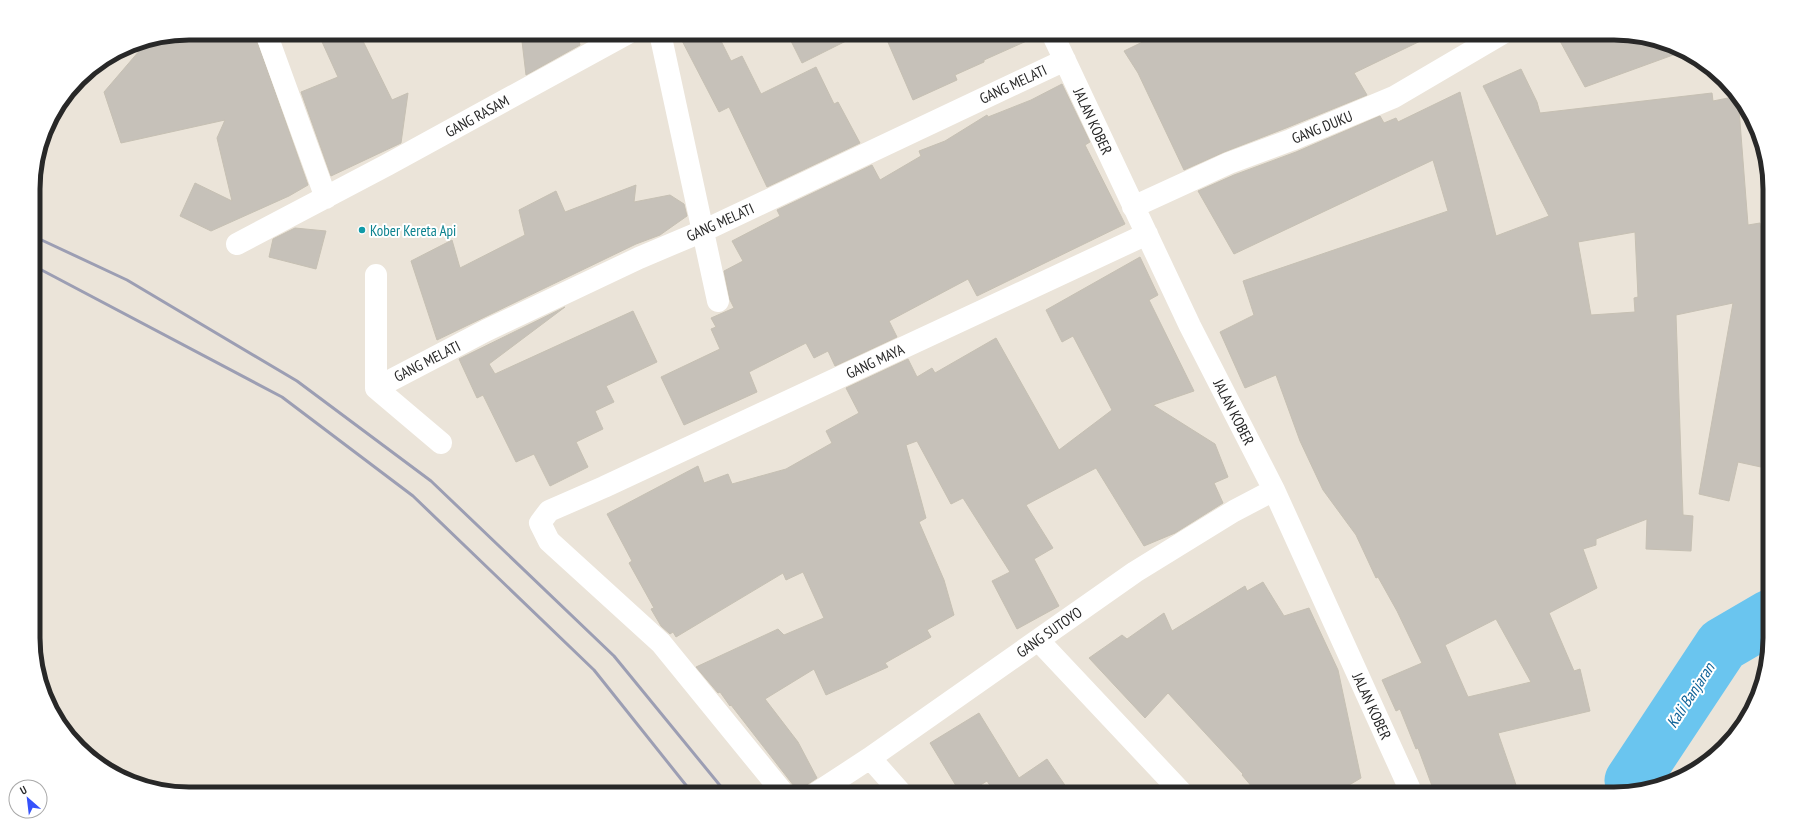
<svg xmlns="http://www.w3.org/2000/svg" width="1803" height="827" font-family="'PT Sans Narrow',sans-serif">
<style>
.lines{fill:none;stroke-linecap:round;stroke-linejoin:round}
.river{stroke:#6ac5ef;stroke-width:55}
.building{fill:#c6c1b9;stroke:#c6c0b3;fill-rule:evenodd}
.minor{stroke:#fff;stroke-width:22}
.rail{stroke:#9c9eb3;stroke-width:3}
.culture-dot{fill:#0f9aa8;stroke:#fff;stroke-width:1.5}
.labels{text-anchor:middle;dominant-baseline:central;stroke-width:4;stroke-linejoin:round;paint-order:stroke}
.street-label{font-size:15px;fill:#282828;stroke:#fff}
.culture-label{font-size:15px;fill:#0d838f;stroke:#fff;text-anchor:start}
.water-label{font-size:16px;font-style:italic;fill:#0c6197;stroke:#fff}
.rim{fill:none;stroke:#282828;stroke-width:5}
</style>
<rect width="100%" height="100%" fill="#ebe4d9"/>
<g class="lines">
<!-- river -->
<path class="river" d="M 1637,791 L 1632,781 L 1722,645 L 1770,617"/>
</g>
<!-- building -->
<path class="building" d="M 189,33 L 254,33 L 308,185 L 289,196 L 211,231 L 180,216 L 195,183 L 232,201 L 217,138 L 225,120 L 121,143 L 104,92 L 140,50 L 138,43 Z
M 318,33 L 359,33 L 392,100 L 408,93 L 401,143 L 331,176 L 301,92 L 338,77 Z
M 521,33 L 577,33 L 580,45 L 526,75 Z
M 678,33 L 717,33 L 731,61 L 742,56 L 761,94 L 816,67 L 834,104 L 838,102 L 860,143 L 767,187 L 729,107 L 719,112 Z
M 787,33 L 862,33 L 802,63 Z
M 884,33 L 1040,33 L 1040,35 L 984,60 L 984,62 L 955,75 L 957,80 L 913,100 Z
M 1161,33 L 1437,33 L 1354,73 L 1367,95 L 1286,128 L 1224,152 L 1184,170 L 1138,73 L 1124,51 Z
M 1574,33 L 1614,33 L 1674,45 L 1684,51 L 1585,87 L 1560,41 Z
M 1521,69 L 1537,102 L 1540,113 L 1712,93 L 1713,101 L 1738,96 L 1748,225 L 1760,223 L 1764,255 L 1769,256 L 1770,469 L 1738,462 L 1729,501 L 1699,494 L 1733,303 L 1676,315 L 1683,515 L 1693,516 L 1691,551 L 1646,549 L 1647,519 L 1596,539 L 1596,545 L 1583,549 L 1597,588 L 1549,613 L 1574,671 L 1580,669 L 1590,711 L 1498,733 L 1516,785 L 1491,794 L 1435,794 L 1418,748 L 1416,749 L 1400,709 L 1396,711 L 1382,680 L 1422,663 L 1397,611 L 1378,577 L 1376,578 L 1356,535 L 1323,490 L 1300,441 L 1276,375 L 1245,388 L 1220,332 L 1254,315 L 1243,281 L 1448,211 L 1433,160 L 1234,254 L 1198,191 L 1234,175 L 1296,152 L 1380,116 L 1384,123 L 1396,118 L 1398,122 L 1460,92 L 1496,236 L 1549,216 L 1483,86 ZM 1635,232 L 1638,297 L 1634,298 L 1635,312 L 1591,315 L 1578,242 ZM 1496,619 L 1531,682 L 1468,697 L 1445,645 Z
M 1062,84 L 1090,142 L 1085,145 L 1125,224 L 977,296 L 968,279 L 889,321 L 897,337 L 835,366 L 828,351 L 814,358 L 806,343 L 749,372 L 757,392 L 684,425 L 661,377 L 720,349 L 711,329 L 716,327 L 711,318 L 734,308 L 730,300 L 724,271 L 743,261 L 732,241 L 780,216 L 777,210 L 872,165 L 880,180 L 921,156 L 919,151 L 945,141 L 987,115 L 988,117 L 1031,100 Z
M 636,185 L 634,202 L 670,195 L 684,204 L 687,216 L 660,235 L 636,244 L 437,340 L 411,261 L 452,240 L 460,268 L 525,235 L 519,210 L 556,191 L 565,212 Z
M 295,228 L 326,231 L 316,269 L 269,257 L 273,239 Z
M 1140,257 L 1158,295 L 1149,300 L 1194,391 L 1153,405 L 1215,444 L 1228,477 L 1214,483 L 1223,503 L 1175,533 L 1144,546 L 1096,468 L 1026,505 L 1053,548 L 1034,559 L 1059,606 L 1017,629 L 992,581 L 1010,572 L 963,498 L 951,504 L 917,441 L 906,445 L 926,518 L 919,522 L 944,580 L 954,615 L 927,630 L 931,637 L 885,663 L 888,667 L 826,695 L 814,669 L 765,699 L 798,742 L 817,778 L 796,792 L 794,786 L 731,705 L 730,706 L 720,692 L 718,693 L 696,667 L 778,629 L 784,635 L 824,618 L 803,572 L 786,580 L 783,573 L 676,637 L 673,632 L 670,634 L 661,626 L 651,609 L 654,608 L 629,563 L 632,561 L 607,514 L 698,466 L 704,483 L 728,474 L 732,484 L 786,469 L 832,443 L 826,431 L 859,413 L 846,388 L 908,359 L 917,377 L 932,368 L 935,373 L 996,338 L 1059,450 L 1112,410 L 1073,336 L 1062,342 L 1046,310 Z
M 565,307 L 489,364 L 495,374 L 633,311 L 657,362 L 606,386 L 614,402 L 595,411 L 603,429 L 576,442 L 588,467 L 550,486 L 534,454 L 516,462 L 483,395 L 477,398 L 459,359 Z
M 1263,582 L 1284,616 L 1309,608 L 1338,670 L 1361,778 L 1334,794 L 1258,794 L 1242,775 L 1243,774 L 1168,693 L 1145,718 L 1089,658 L 1122,635 L 1127,639 L 1164,613 L 1172,631 L 1245,586 L 1247,591 Z
M 979,713 L 1019,778 L 1047,759 L 1071,794 L 994,794 L 995,793 L 987,781 L 966,794 L 961,794 L 930,743 Z"/>
<g class="lines">
<!-- minor -->
<path class="minor" d="M 266,33 L 326,198
M 660,33 L 718,301
M 1052,33 L 1190,326 L 1274,490 L 1412,794
M 1133,207 L 1229,163 L 1291,140 L 1394,97 L 1503,33
M 237,244 L 387,165 L 628,33
M 376,275 L 376,388 L 441,443
M 376,388 L 487,330 L 639,258 L 703,231 L 1065,60
M 1038,640 L 1183,794
M 784,794 L 661,643 L 549,541 L 540,523 L 549,511 L 604,487 L 1147,234
M 815,794 L 870,758
M 902,794 L 870,758 L 1135,572 L 1234,511 L 1274,490"/>
<!-- rail -->
<path class="rail" d="M 33,236 L 127,280 L 297,381 L 431,481 L 614,656 L 727,794
M 34,266 L 282,397 L 413,496 L 594,670 L 693,794"/>
</g>
<!-- markers -->
<circle class="culture-dot" cx="362" cy="230" r="4"/>
<g class="labels">
<!-- street labels -->
<g class="street-label">
<text transform="translate(1013 84) rotate(-25)">GANG MELATI</text>
<text transform="translate(477 116) rotate(-29)">GANG RASAM</text>
<text transform="translate(1093 121) rotate(65)">JALAN KOBER</text>
<text transform="translate(1322 127) rotate(-22)">GANG DUKU</text>
<text transform="translate(720 222) rotate(-24)">GANG MELATI</text>
<text transform="translate(427 361) rotate(-27)">GANG MELATI</text>
<text transform="translate(875 361) rotate(-25)">GANG MAYA</text>
<text transform="translate(1234 412) rotate(63)">JALAN KOBER</text>
<text transform="translate(1049 632) rotate(-35)">GANG SUTOYO</text>
<text transform="translate(1372 706) rotate(65)">JALAN KOBER</text>
</g>
<!-- culture labels -->
<g class="culture-label">
<text x="370" y="230">Kober Kereta Api</text>
</g>
<!-- water labels -->
<g class="water-label">
<text transform="translate(1690 695) rotate(-57)">Kali Banjaran</text>
</g>
</g>
<!-- crop -->
<path d="M0 0H1803V827H0ZM189 40H1614A149 149 0 0 1 1763 189V638A149 149 0 0 1 1614 787H189A149 149 0 0 1 40 638V189A149 149 0 0 1 189 40Z" fill="#fff" fill-rule="evenodd"/>
<path class="rim" d="M189 40H1614A149 149 0 0 1 1763 189V638A149 149 0 0 1 1614 787H189A149 149 0 0 1 40 638V189A149 149 0 0 1 189 40Z"/>
<!-- north arrow -->
<g transform="translate(28 799) rotate(332)"><circle r="19" fill="#ffffff" stroke="#a9a9a9"/>
<path d="M0-3L7 15L0 10L-7 15Z" fill="#3551fb"/>
<text y="-6" font-size="11" font-weight="bold" text-anchor="middle" fill="#282828">U</text>
</g>
</svg>
